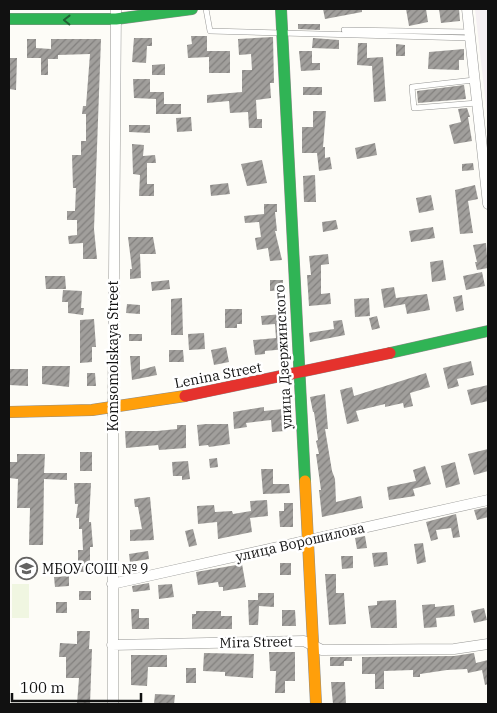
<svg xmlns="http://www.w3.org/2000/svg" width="497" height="713" font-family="'IBM Plex Serif',serif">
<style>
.industrial{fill:#f5f0f3}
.pitch{fill:#f0f6e1}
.building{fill:url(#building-hatch)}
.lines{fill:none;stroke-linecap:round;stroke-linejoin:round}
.lane-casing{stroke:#979795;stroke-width:6}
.street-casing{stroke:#979795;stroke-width:11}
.fast-casing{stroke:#8e8d8b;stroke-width:12}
.slow-casing{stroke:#8e8d8b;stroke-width:12}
.jam-casing{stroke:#8e8d8b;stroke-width:12}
.lane{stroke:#fffffe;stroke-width:5}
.street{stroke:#fffffe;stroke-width:10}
.fast{stroke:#30b455;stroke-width:11}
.slow{stroke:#ff9f0a;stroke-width:11}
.jam{stroke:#e5322d;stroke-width:11}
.oneway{stroke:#206233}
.labels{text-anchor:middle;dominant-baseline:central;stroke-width:5;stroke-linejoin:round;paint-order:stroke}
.street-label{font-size:14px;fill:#111;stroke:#fff}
.poi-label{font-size:14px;fill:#111;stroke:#fff;text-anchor:start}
</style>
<defs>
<pattern id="building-hatch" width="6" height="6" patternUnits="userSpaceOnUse" patternTransform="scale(1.25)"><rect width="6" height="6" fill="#a19f9c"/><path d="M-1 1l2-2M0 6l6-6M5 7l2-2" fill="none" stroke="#82807e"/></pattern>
</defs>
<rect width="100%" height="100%" fill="#fdfcf7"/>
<!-- industrial -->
<path class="industrial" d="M 475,9 L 488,9 L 488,123 Z"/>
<!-- pitch -->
<path class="pitch" d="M 12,584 L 29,584 L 29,618 L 12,618 Z"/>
<!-- building -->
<path class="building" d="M 323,9 L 362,9 L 362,12 L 325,19 Z
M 406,9 L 426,9 L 428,22 L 409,26 Z
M 439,9 L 459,9 L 460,21 L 441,23 Z
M 298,24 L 320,24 L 320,30 L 298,29 Z
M 191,36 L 207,36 L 207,51 L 230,51 L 230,73 L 209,73 L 209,57 L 188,58 L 187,45 L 192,44 Z
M 273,37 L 274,83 L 270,83 L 271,98 L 256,100 L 257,119 L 262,119 L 262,128 L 249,128 L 248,112 L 230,113 L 229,101 L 207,103 L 207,95 L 242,92 L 242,70 L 252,70 L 251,54 L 239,55 L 238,39 Z
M 134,38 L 152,38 L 152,46 L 147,46 L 146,63 L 132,62 Z
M 313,38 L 339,40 L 339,49 L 312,48 Z
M 27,39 L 36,39 L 36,48 L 51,49 L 51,39 L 101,39 L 94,229 L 97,259 L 83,259 L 83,243 L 69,244 L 68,236 L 77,235 L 77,220 L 67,220 L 67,211 L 75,211 L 76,188 L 73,188 L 72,155 L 81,155 L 81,141 L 86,141 L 86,114 L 82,114 L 83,106 L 86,106 L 90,54 L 58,55 L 58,59 L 48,59 L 48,75 L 41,75 L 41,58 L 27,58 Z
M 358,43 L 367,43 L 367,58 L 383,57 L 386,101 L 374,102 L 372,66 L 357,65 Z
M 396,44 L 405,45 L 405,56 L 396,56 Z
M 464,49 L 464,60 L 459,60 L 459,70 L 428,69 L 429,52 Z
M 299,51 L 312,51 L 312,63 L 320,63 L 320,70 L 301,71 Z
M 9,58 L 17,58 L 16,90 L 9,89 Z
M 165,64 L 165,75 L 152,75 L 152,65 Z
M 133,79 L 150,79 L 150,92 L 164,92 L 164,104 L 181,104 L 181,114 L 156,114 L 156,99 L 134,98 Z
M 464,85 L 466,99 L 418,103 L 417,91 Z
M 303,87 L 322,87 L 322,95 L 303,95 Z
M 467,108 L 470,117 L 468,117 L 472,141 L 454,144 L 449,125 L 461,122 L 458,109 Z
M 313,111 L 326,111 L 323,147 L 325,147 L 325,158 L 330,157 L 332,169 L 319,171 L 317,153 L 302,153 L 302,127 L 313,127 Z
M 191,117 L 192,131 L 177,132 L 176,118 Z
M 129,125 L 150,125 L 150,133 L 129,132 Z
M 375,143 L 377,155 L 357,159 L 355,148 Z
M 132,144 L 144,145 L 143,156 L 155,155 L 156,163 L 147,163 L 147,184 L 154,184 L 154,196 L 139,196 L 140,175 L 133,174 Z
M 262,160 L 267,183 L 247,186 L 241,164 Z
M 473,163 L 474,170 L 462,171 L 462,164 Z
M 315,175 L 316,202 L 304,202 L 303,176 Z
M 228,183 L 230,194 L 211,196 L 210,185 Z
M 475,185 L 478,199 L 468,201 L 473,233 L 460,234 L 455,190 Z
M 431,195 L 434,210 L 419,213 L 416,198 Z
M 264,204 L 277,204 L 277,212 L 275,212 L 277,231 L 275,231 L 282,260 L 270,261 L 268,248 L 257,250 L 255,238 L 261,237 L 259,222 L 245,223 L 244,216 L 264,214 Z
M 336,220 L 338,229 L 323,232 L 322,222 Z
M 433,227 L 435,238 L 411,242 L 409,231 Z
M 128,237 L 153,237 L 156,254 L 140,254 L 141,278 L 130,279 L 130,269 L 132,269 Z
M 486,243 L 488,268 L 477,270 L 475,262 L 477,262 L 473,245 Z
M 328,254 L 329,264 L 321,265 L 321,294 L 330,293 L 331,304 L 309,306 L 307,275 L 311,275 L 309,256 Z
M 443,260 L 446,280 L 432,282 L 430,262 Z
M 482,272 L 485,286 L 466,290 L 463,276 Z
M 45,276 L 65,276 L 66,289 L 46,289 Z
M 169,280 L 170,289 L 152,291 L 151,282 Z
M 270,280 L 283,280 L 283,290 L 270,291 Z
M 394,287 L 396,298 L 427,294 L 430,310 L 407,314 L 405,304 L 384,308 L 381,289 Z
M 63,290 L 82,291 L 81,308 L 84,308 L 83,315 L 68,313 L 68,302 L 62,302 Z
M 462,295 L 464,310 L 456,312 L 453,297 Z
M 182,298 L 183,335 L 171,335 L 171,299 Z
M 369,298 L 370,316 L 355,317 L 354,299 Z
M 127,304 L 140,305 L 140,314 L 126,313 Z
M 225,309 L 242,309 L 242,324 L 237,324 L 237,328 L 225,328 Z
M 282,314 L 286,349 L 265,351 L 265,354 L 255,355 L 253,340 L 276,338 L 275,324 L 262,325 L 261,316 Z
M 377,316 L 380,328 L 372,330 L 369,318 Z
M 94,319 L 96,347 L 92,347 L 92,362 L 80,363 L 80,320 Z
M 342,320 L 345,335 L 310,342 L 309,333 L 334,329 L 333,321 Z
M 204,333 L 205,349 L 189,350 L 188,334 Z
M 129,334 L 142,334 L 142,341 L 129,341 Z
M 226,347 L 229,362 L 214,365 L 211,350 Z
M 169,350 L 183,350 L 184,362 L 169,362 Z
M 130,356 L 140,356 L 140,370 L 155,366 L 157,375 L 132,380 Z
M 471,361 L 474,375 L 457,379 L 459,386 L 448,389 L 443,368 Z
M 42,366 L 70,366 L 69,387 L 42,384 Z
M 9,369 L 28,369 L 28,386 L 9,385 Z
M 87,373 L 95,373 L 96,386 L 87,386 Z
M 426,373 L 430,387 L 410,393 L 413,406 L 404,408 L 403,403 L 385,407 L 385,404 L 356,411 L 359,421 L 347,424 L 340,390 L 352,387 L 354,396 Z
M 488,385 L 488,401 L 471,405 L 467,390 Z
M 325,394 L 328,429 L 325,429 L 332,471 L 335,479 L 336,502 L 361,496 L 363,508 L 322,517 L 319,490 L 321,490 L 316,454 L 319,454 L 316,441 L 318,440 L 314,412 L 313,412 L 310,397 Z
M 264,407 L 264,411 L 283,409 L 285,431 L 272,432 L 271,420 L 246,423 L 247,427 L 234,429 L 233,412 Z
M 206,424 L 228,424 L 230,444 L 209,447 L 208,445 L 199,446 L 197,425 Z
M 177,425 L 186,425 L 186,448 L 159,450 L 158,445 L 126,448 L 125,431 L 157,431 L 177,429 Z
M 488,449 L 488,471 L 474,475 L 468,454 Z
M 80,452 L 92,452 L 92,471 L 80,471 Z
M 17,454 L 45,454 L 44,473 L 67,473 L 67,480 L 44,479 L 43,545 L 29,545 L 30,508 L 17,508 L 18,479 L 9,478 L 9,462 L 17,462 Z
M 217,458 L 218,467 L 210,468 L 209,459 Z
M 188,461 L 190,479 L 182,480 L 182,476 L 173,476 L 172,462 Z
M 455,462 L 460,484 L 446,488 L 441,466 Z
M 425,466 L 431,484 L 413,489 L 415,496 L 389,500 L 387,487 L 416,481 L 413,470 Z
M 261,469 L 273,469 L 273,484 L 289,484 L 290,493 L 263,494 Z
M 74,483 L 91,483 L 89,522 L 91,522 L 93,547 L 90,547 L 90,572 L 78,572 L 78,550 L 83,550 L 82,529 L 79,529 L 79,518 L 76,518 L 78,504 L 75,504 Z
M 150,497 L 154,540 L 130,541 L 130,530 L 142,529 L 138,507 L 135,507 L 134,499 Z
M 267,500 L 268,516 L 250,518 L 252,532 L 218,539 L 217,522 L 198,524 L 197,506 L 214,505 L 215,512 L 232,511 L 233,514 L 251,511 L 250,501 Z
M 284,503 L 293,503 L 293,527 L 280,527 L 279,511 L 284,511 Z
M 488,507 L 488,517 L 477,520 L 474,510 Z
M 456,514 L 460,537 L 453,538 L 451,528 L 436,530 L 438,539 L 431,541 L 426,522 Z
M 193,529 L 197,545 L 189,547 L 185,531 Z
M 365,536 L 367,548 L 357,549 L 355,538 Z
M 423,543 L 426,562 L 417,564 L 414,544 Z
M 148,551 L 149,559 L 130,562 L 129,554 Z
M 387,552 L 388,565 L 374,567 L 372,553 Z
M 341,556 L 353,556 L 353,568 L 342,569 Z
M 280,563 L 291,563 L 291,575 L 280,575 Z
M 242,564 L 246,587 L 223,591 L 223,587 L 219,587 L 218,582 L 198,585 L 196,572 Z
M 325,574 L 336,574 L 336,593 L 344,593 L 346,624 L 329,625 Z
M 69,576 L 69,586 L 55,587 L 54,577 Z
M 149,583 L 150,590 L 133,592 L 132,586 Z
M 172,584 L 174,597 L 159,599 L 158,585 Z
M 79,591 L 91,591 L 91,600 L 79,600 Z
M 258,593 L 274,593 L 274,607 L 259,606 L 258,625 L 249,625 L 248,600 L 258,600 Z
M 396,600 L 397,628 L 371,628 L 368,606 L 377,605 L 377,601 Z
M 56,602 L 67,602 L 67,613 L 56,613 Z
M 435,604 L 435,607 L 454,605 L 455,616 L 436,618 L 437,627 L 424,628 L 422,605 Z
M 484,608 L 487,620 L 474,623 L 471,611 Z
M 131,609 L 139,609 L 139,618 L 149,618 L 149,629 L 132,629 Z
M 282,610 L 295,610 L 296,626 L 282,626 Z
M 196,611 L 221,611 L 221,616 L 232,616 L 232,629 L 192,629 L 192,614 L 196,614 Z
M 77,631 L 90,631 L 89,649 L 92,649 L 90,704 L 77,704 L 79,678 L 66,678 L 66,657 L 59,657 L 60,643 L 77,644 Z
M 269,652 L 295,652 L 295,681 L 285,681 L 285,693 L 275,693 L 276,671 L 270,671 Z
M 204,653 L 254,654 L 253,678 L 225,676 L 225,672 L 203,671 Z
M 474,653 L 476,663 L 488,660 L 488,684 L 485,685 L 482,670 L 468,673 L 467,669 L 447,670 L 420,674 L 420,677 L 413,677 L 413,670 L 384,671 L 384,689 L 375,689 L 375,674 L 362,674 L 362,657 L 454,656 Z
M 131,655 L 167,655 L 167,667 L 148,667 L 147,686 L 131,685 Z
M 330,657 L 352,657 L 352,661 L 344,661 L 344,666 L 330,666 Z
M 186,668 L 196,668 L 196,683 L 186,683 Z
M 331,682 L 345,682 L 346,704 L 333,704 Z
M 155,694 L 175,695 L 174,704 L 154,704 Z"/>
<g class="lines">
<defs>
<path id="lane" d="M 206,9 L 210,31 L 470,38
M 344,30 L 469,32
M 474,80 L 412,87 L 414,108 L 477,103"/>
<path id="street" d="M 467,9 L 488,204
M 112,584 L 488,500
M 112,645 L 304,641 L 322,650 L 454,649 L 488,644
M 113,704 L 113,408 L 116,9"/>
<path id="fast" d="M 281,9 L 305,481
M 9,19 L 116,19 L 192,9
M 390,353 L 488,331"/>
<path id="slow" d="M 9,412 L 92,410 L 185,396
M 305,481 L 316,704"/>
<path id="jam" d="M 185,396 L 390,353"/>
</defs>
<!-- lane casing -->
<use href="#lane" class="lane-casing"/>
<!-- street casing -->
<use href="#street" class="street-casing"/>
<!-- fast casing -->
<use href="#fast" class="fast-casing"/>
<!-- slow casing -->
<use href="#slow" class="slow-casing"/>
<!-- jam casing -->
<use href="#jam" class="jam-casing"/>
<!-- lane -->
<use href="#lane" class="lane"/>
<!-- street -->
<use href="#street" class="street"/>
<!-- fast -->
<use href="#fast" class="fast"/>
<!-- slow -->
<use href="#slow" class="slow"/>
<!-- jam -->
<use href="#jam" class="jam"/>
</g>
<!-- one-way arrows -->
<defs><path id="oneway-chevron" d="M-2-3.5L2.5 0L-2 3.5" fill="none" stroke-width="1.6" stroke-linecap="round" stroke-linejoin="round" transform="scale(1.25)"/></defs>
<use class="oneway" href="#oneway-chevron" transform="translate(67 20) rotate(-179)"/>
<!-- icons -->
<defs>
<symbol id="school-ring" viewBox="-11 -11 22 22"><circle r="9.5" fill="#fff" stroke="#646362" stroke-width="1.5"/><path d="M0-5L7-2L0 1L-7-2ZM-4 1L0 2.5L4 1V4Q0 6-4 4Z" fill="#646362"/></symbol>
</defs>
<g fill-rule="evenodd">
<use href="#school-ring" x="14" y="556" width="25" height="25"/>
</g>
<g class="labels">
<!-- street labels -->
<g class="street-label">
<text transform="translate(113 356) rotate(-90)">Komsomolskaya Street</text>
<text transform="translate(283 357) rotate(-93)">улица Дзержинского</text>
<text transform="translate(218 375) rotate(-11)">Lenina Street</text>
<text transform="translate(300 542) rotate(-13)">улица Ворошилова</text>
<text transform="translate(256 642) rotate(-1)">Mira Street</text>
</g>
<!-- poi labels -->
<g class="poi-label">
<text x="42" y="569">МБОУ СОШ № 9</text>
</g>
</g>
<!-- border -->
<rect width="497" height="713" fill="none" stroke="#111111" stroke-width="20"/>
<!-- scale -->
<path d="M12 693v8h129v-8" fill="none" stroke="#111111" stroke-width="2.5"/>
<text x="20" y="693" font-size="15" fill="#111111" stroke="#ffffff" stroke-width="4" paint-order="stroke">100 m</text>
</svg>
